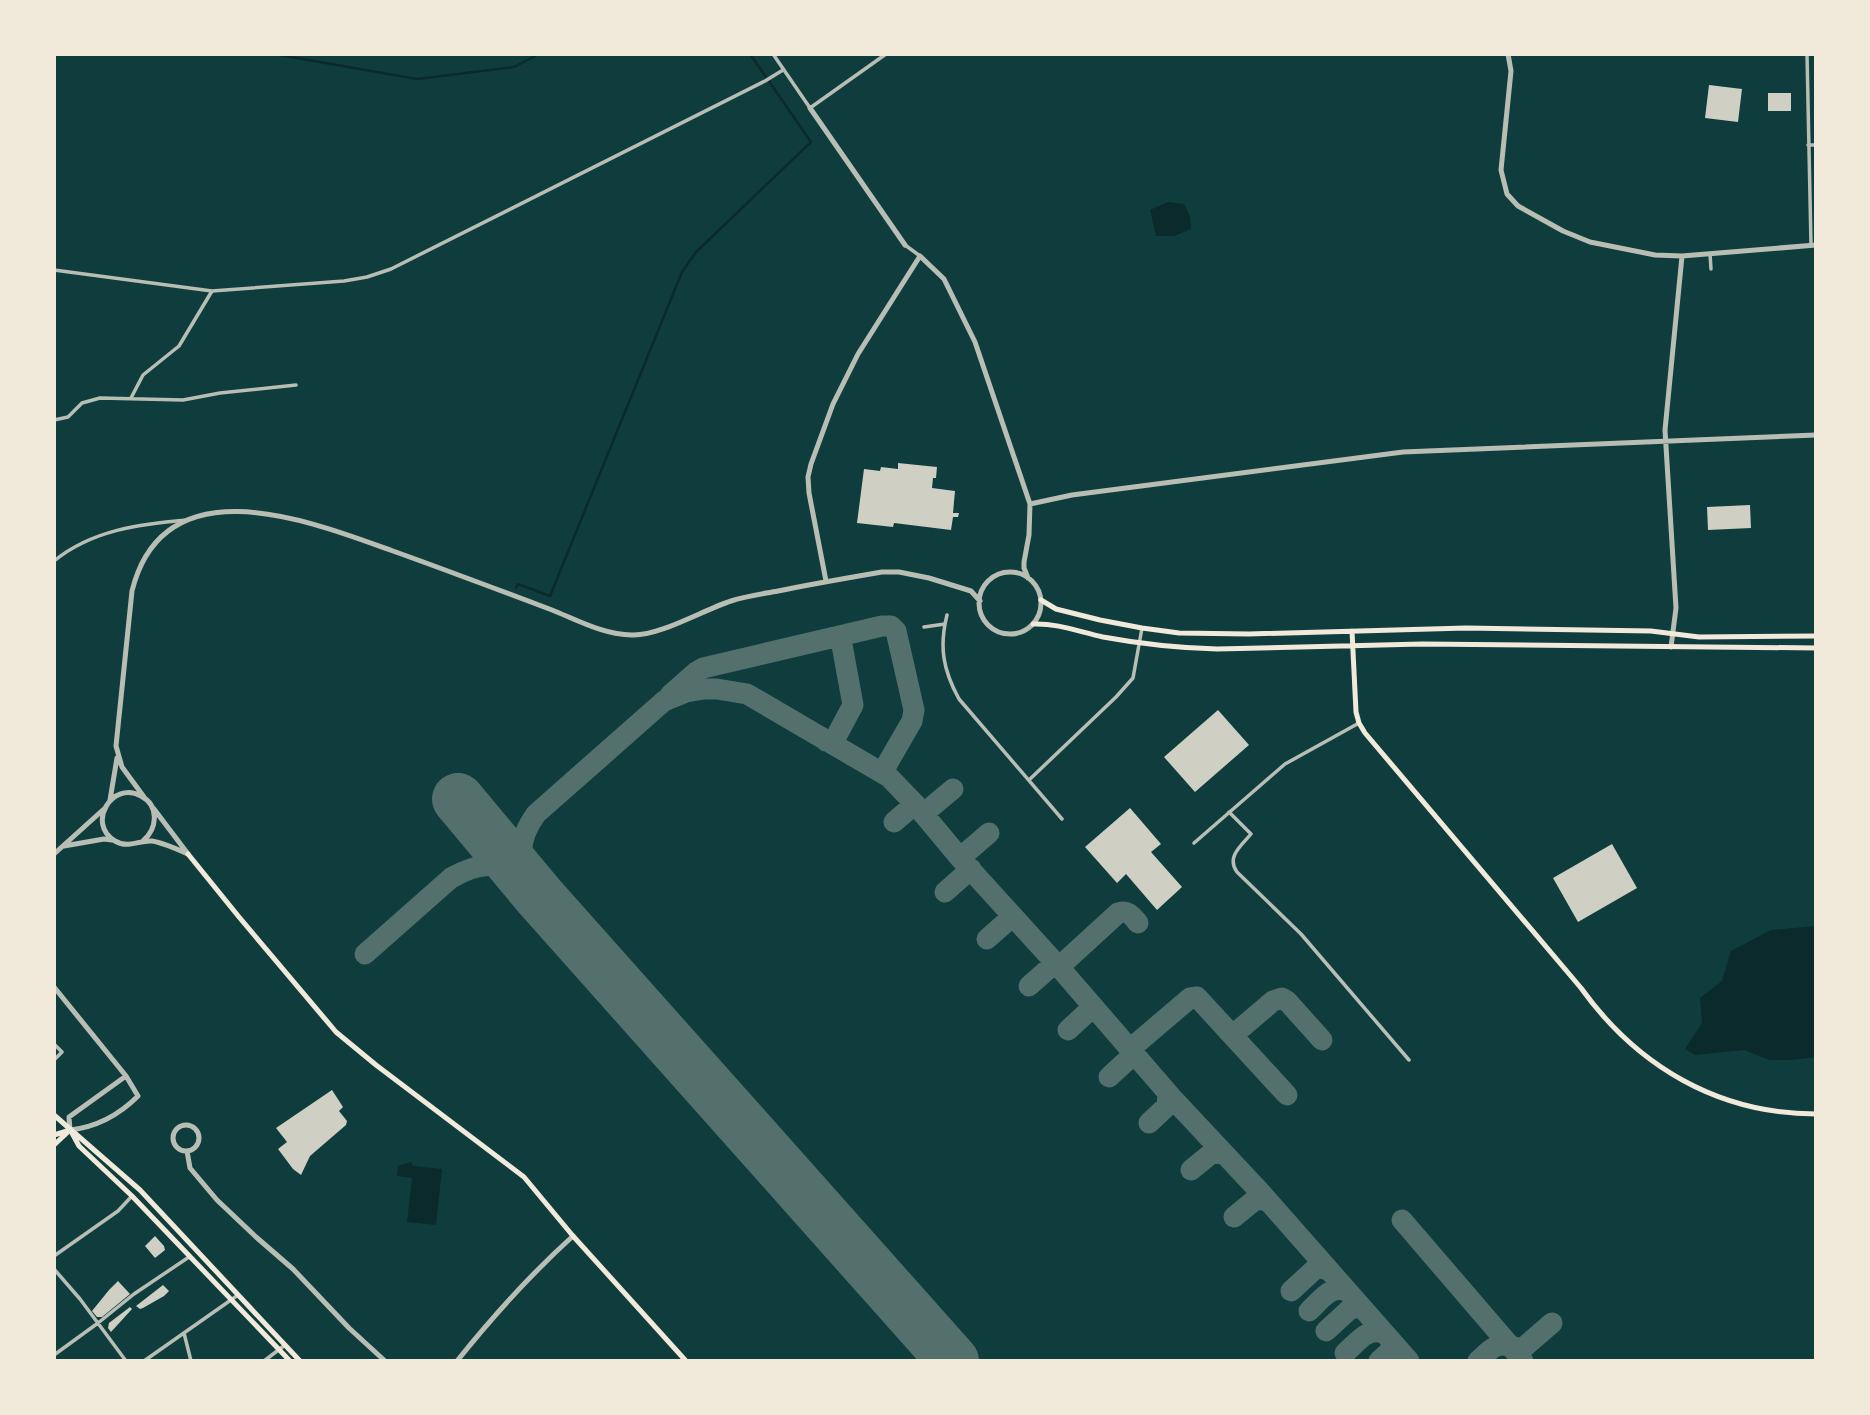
<svg xmlns="http://www.w3.org/2000/svg" width="1870" height="1415" font-family="Signika,sans-serif">
<style>
.water{fill:#0a2a2b}
.lines{fill:none;stroke-linecap:round;stroke-linejoin:round}
.stream{stroke:#0a2a2b;stroke-width:2.5}
.taxiway{stroke:#53706d;stroke-width:21}
.runway{stroke:#53706d;stroke-width:52}
.building{fill:#cfcfc3}
.minor{stroke:#b8beb3;stroke-width:3.5}
.tertiary{stroke:#b8beb3;stroke-width:5}
.secondary{stroke:#f1e9da;stroke-width:5}
</style>
<rect width="100%" height="100%" fill="#0f3d3e"/>
<!-- water -->
<path class="water" d="M 1168,202 L 1184,204 L 1190,216 L 1191,229 L 1174,236 L 1156,236 L 1150,210 Z
M 1816,926 L 1816,1057 L 1791,1060 L 1770,1060 L 1744,1050 L 1695,1055 L 1685,1049 L 1702,1023 L 1700,998 L 1722,981 L 1731,951 L 1771,930 Z
M 411,1162 L 413,1166 L 442,1169 L 436,1225 L 407,1222 L 412,1178 L 397,1176 L 398,1166 Z"/>
<g class="lines">
<!-- stream -->
<path class="stream" d="M 274,54 L 417,79 L 514,67 L 539,54
M 516,588 L 518,584 L 550,596 L 682,272 L 696,252 L 811,142 L 750,54"/>
<!-- taxiway -->
<path class="taxiway" d="M 670,695 L 696,672 L 703,668 L 882,626 L 891,626 L 896,631 L 914,710 L 912,721 L 886,766 L 883,769 L 876,769
M 826,741 L 835,738 L 837,735 L 853,705 L 842,645 L 843,638 L 848,634
M 923,814 L 953,789
M 894,822 L 915,804
M 960,858 L 989,833
M 945,892 L 971,869
M 539,896 C 519,865 514,845 536,814 L 664,701 L 686,692 L 704,689 L 717,689 L 747,694 L 889,777 L 915,804 L 960,858 L 1059,967 L 1174,1100 L 1262,1194 L 1409,1361
M 987,939 L 1013,916
M 365,954 L 451,878 C 483,860 503,860 530,887
M 1059,967 L 1118,913 C 1128,909 1133,917 1138,923
M 1029,986 L 1055,963
M 1068,1030 L 1093,1007
M 1233,1035 L 1273,1001 L 1282,998 L 1287,1001 L 1322,1040
M 1127,1045 L 1136,1044 L 1190,998 L 1197,997 L 1287,1095
M 1109,1077 L 1134,1054
M 1149,1123 L 1167,1106 L 1168,1093
M 1191,1170 L 1213,1152 L 1225,1154
M 1234,1217 L 1256,1199 L 1268,1201
M 1402,1220 L 1523,1361
M 1291,1291 L 1316,1268 L 1320,1268 L 1329,1270
M 1309,1311 C 1320,1301 1331,1284 1347,1291
M 1326,1331 L 1351,1308 L 1359,1308 L 1364,1310
M 1510,1346 L 1522,1349 L 1552,1323
M 1345,1353 C 1357,1343 1367,1327 1383,1333
M 1379,1361 L 1390,1351 L 1402,1353
M 1478,1361 C 1488,1352 1498,1339 1512,1348"/>
<!-- runway -->
<path class="runway" d="M 458,799 L 539,896 L 953,1361"/>
</g>
<!-- building -->
<path class="building" d="M 1709,85 L 1742,89 L 1738,122 L 1705,118 Z
M 1768,93 L 1791,93 L 1791,111 L 1768,111 Z
M 898,463 L 937,467 L 936,478 L 933,478 L 932,488 L 955,491 L 953,513 L 959,513 L 958,517 L 953,517 L 951,530 L 894,523 L 893,527 L 857,523 L 864,469 L 880,471 L 881,467 L 898,469 Z
M 1750,505 L 1751,528 L 1708,530 L 1707,507 Z
M 1218,710 L 1249,745 L 1195,792 L 1164,757 Z
M 1130,808 L 1161,844 L 1151,852 L 1182,887 L 1157,910 L 1126,874 L 1117,883 L 1085,847 Z
M 1612,844 L 1637,888 L 1578,922 L 1553,878 Z
M 332,1090 L 343,1107 L 339,1111 L 347,1121 L 346,1125 L 310,1156 L 301,1175 L 293,1169 L 278,1149 L 287,1142 L 276,1128 Z
M 155,1236 L 164,1246 L 165,1250 L 155,1258 L 145,1246 Z
M 118,1281 L 130,1294 L 102,1317 L 97,1317 L 92,1311 L 109,1290 Z
M 163,1285 L 169,1291 L 164,1296 L 143,1308 L 140,1309 L 136,1306 Z
M 130,1307 L 132,1309 L 111,1332 L 108,1328 L 109,1323 Z"/>
<g class="lines">
<!-- minor -->
<path class="minor" d="M 773,54 L 810,108 L 886,54
M 1807,54 L 1811,245
M 1808,145 L 1816,145
M 905,245 L 920,256
M 1710,254 L 1711,269
M 54,270 L 212,291 L 344,281 L 367,277 L 391,269 L 765,81 L 783,70
M 131,398 L 143,375 L 179,346 L 212,291
M 54,420 L 68,417 L 82,403 L 100,398 L 183,400 L 220,393 L 296,385
M 54,561 C 92,530 140,524 187,520
M 947,615 C 939,647 943,670 959,699 L 1062,819
M 924,627 L 945,624
M 1029,780 L 1116,697 L 1133,678 L 1142,628
M 1229,812 L 1251,834 C 1241,846 1226,857 1237,872 L 1301,934 L 1409,1060
M 1194,843 L 1285,764 L 1359,723
M 54,1044 L 62,1052 L 54,1060
M 54,1256 L 118,1211 L 132,1196
M 54,1269 L 80,1299 L 126,1361
M 184,1333 L 191,1361
M 54,1355 L 98,1323 L 134,1294 L 189,1257
M 144,1361 L 238,1295
M 264,1361 L 285,1345"/>
<!-- tertiary -->
<path class="tertiary" d="M 1508,54 L 1511,71 L 1501,170 L 1507,194 L 1518,206 L 1563,231 L 1590,242 L 1655,255 L 1682,256 L 1816,245
M 810,108 L 905,245
M 1030,504 L 1072,495 L 1403,452 L 1816,435
M979 603a31 31 0 1 1 62 0a31 31 0 1 1-62 0Z
M 826,581 L 809,493 L 808,477 L 811,464 L 833,404 L 858,354 L 920,256 L 944,279 L 975,342 L 1030,504 L 1029,535 L 1024,562 L 1024,568 L 1028,578
M 1671,647 L 1676,608 L 1665,430 L 1682,256
M 144,797 L 122,767 L 116,746 L 132,591 C 164,463 310,521 393,551 C 446,570 499,590 552,610 C 577,620 604,635 632,635 C 660,636 703,610 731,601 C 746,596 762,594 778,591 C 812,584 847,578 882,572 L 899,572 L 929,578 L 971,591 L 980,601
M 110,800 L 117,758
M 154,809 L 188,854
M 143,841 C 157,829 160,806 141,796 C 112,780 86,824 115,841 C 128,849 139,840 152,841 C 164,843 177,849 188,854
M 64,846 L 104,839 L 112,840
M 54,854 L 104,809
M 54,987 L 126,1076 L 138,1096 C 119,1115 97,1127 70,1130 L 69,1117 L 126,1076
M173 1138a13 13 0 1 1 26 0a13 13 0 1 1-26 0Z
M 187,1151 L 190,1168 L 217,1200 L 256,1237 L 293,1269 L 349,1328 L 385,1361
M 457,1361 C 493,1316 531,1274 573,1236"/>
<!-- secondary -->
<path class="secondary" d="M 1041,600 L 1056,609 L 1100,620 L 1142,628 L 1179,633 L 1249,634 L 1466,628 L 1651,631 L 1699,637 L 1816,636
M 1033,624 C 1057,623 1080,632 1103,637 C 1141,644 1179,648 1217,649 L 1422,644 L 1816,648
M 1352,631 L 1356,712 L 1359,723 L 1365,733 L 1581,988 C 1637,1066 1718,1114 1816,1114
M 188,854 L 239,917 L 336,1032 L 376,1065 L 524,1177 L 573,1236 L 686,1361
M 54,1115 L 140,1190 L 300,1361
M 72,1133 L 79,1146 L 132,1196 L 290,1361
M 54,1135 L 67,1131
M 54,1145 L 70,1130"/>
</g>
<!-- border -->
<rect width="1870" height="1415" fill="none" stroke="#f1e9da" stroke-width="112"/>
</svg>
